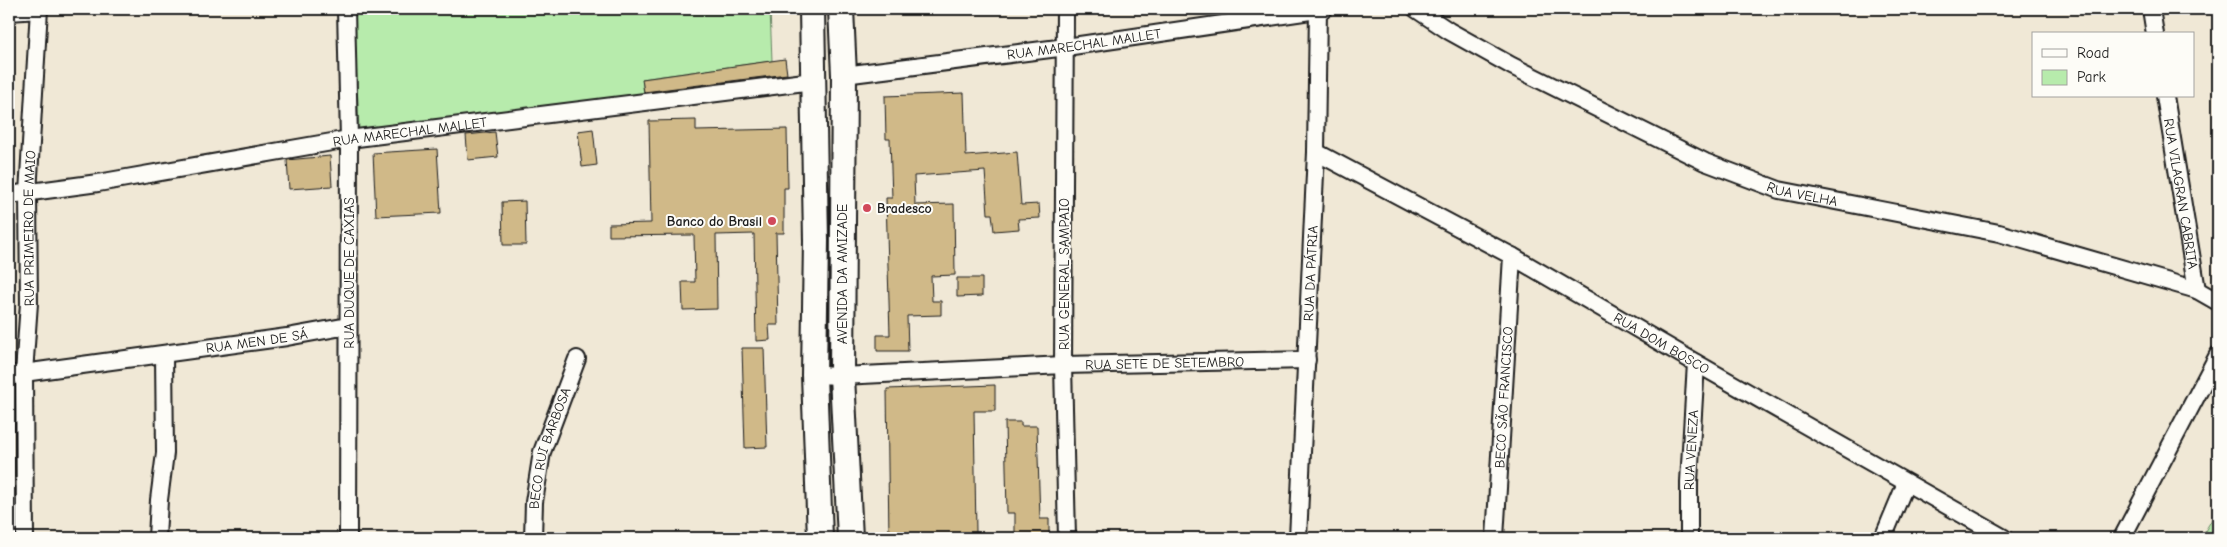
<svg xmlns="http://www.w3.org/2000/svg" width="2227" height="547" font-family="'Comic Neue',sans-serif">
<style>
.green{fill:#b7ebac;stroke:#6a8464}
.building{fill:#d0b988;stroke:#1c1c1c}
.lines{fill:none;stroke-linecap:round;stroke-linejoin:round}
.minor-casing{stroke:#1c1c1c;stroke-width:20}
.secondary-casing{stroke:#1c1c1c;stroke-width:28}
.minor{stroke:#fdfcf7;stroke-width:16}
.secondary{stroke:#fdfcf7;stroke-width:24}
.poi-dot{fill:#d1495b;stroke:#fdfcf7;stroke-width:2}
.labels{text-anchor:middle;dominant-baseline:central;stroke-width:4;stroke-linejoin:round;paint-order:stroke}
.street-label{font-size:14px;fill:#1c1c1c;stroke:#fdfcf7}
.poi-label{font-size:14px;font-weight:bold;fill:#1c1c1c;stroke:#fdfcf7;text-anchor:start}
</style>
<rect width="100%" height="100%" fill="#f0e8d6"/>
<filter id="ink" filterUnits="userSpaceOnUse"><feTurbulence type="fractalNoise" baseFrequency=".02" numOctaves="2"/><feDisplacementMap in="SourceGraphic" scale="10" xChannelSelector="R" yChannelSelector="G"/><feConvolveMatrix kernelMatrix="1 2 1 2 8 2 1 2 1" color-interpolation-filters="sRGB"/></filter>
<g filter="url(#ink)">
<!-- green -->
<path class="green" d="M 354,9 L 770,9 L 772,61 L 642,79 L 644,94 L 359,130 Z
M 2218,509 L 2218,538 L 2201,538 Z"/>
<!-- building -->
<path class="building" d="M 785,59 L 787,74 L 644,92 L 642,79 Z
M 964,93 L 966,156 L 1017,152 L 1021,205 L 1039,204 L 1040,218 L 1018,219 L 1019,229 L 994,231 L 992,214 L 988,214 L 985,171 L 914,176 L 915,205 L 954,204 L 955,275 L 931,276 L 932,301 L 941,301 L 941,315 L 907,316 L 908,351 L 877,351 L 877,335 L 890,335 L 886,198 L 892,198 L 890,139 L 886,139 L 885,96 Z
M 696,120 L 696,131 L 787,129 L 788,188 L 784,188 L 784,233 L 776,233 L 778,325 L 769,325 L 770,340 L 756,341 L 754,234 L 716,235 L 717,309 L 683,310 L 682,282 L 695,282 L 694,235 L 609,236 L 609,224 L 651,223 L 649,121 Z
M 593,129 L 597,165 L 582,167 L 578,131 Z
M 495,132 L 498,157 L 468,160 L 466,135 Z
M 437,149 L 441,213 L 376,216 L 373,153 Z
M 330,156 L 332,186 L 289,189 L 287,160 Z
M 525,201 L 526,245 L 503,245 L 502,202 Z
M 957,278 L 982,278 L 982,296 L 957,297 Z
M 742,348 L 764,348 L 767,447 L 745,448 Z
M 995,385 L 995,411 L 974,411 L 976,533 L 949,534 L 949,538 L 889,538 L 887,389 Z
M 1005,422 L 1021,422 L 1021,426 L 1037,426 L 1040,519 L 1049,519 L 1049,538 L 1015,538 L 1015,513 L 1007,513 Z"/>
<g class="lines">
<defs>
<g id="minor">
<path d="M 346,9 L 349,139 L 348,538"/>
<path d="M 1065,9 L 1063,365 L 1067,538"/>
<path id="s1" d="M 1416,9 L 1449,31 L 1512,66 L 1705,162 L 1779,190 L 1999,233 L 2197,290 L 2218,302"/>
<path d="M 2151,9 L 2155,34"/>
<path d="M 9,12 L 39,10"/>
<path id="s2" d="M 844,75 L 1066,47 L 1324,9"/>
<path id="s3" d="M 2165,96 L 2197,290"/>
<path id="s4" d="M 1316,152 L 1512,256 L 1696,363 L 2004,538"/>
<path id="s5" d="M 9,195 L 98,183 L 349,139 L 813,81"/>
<path id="s6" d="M 9,375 L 287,337 L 348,326"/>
<path id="s7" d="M 814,375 L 842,376 L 1063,365 L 1307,360"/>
<path id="s8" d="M 25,538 L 24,373 L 29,303 L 28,193 L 39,9"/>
<path d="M 157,538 L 159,500 L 165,453 L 164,355"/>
<path id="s9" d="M 533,538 L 534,502 L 542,452 L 577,359"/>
<path id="s10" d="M 1298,538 L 1316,152 L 1318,9"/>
<path id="s11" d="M 1495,538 L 1512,256"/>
<path id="s12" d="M 1689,538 L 1689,482 L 1696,363"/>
<path d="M 1883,538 L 1906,483"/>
<path d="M 2122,538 L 2218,355"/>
</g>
<path id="secondary" d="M 812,9 L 816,241 L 814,375 L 820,538
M 841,9 L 844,75 L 842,376 L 850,538"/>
</defs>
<!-- minor casing -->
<use href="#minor" class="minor-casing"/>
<!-- secondary casing -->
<use href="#secondary" class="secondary-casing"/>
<!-- minor -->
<use href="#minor" class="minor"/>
<!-- secondary -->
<use href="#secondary" class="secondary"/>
</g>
</g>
<!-- markers -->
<g class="poi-dot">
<circle cx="867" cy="208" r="5"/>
<circle cx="772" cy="221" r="5"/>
</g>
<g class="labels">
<!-- street labels -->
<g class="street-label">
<text stroke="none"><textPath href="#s2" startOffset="242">RUA MARECHAL MALLET</textPath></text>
<text stroke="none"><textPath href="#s5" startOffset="406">RUA MARECHAL MALLET</textPath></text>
<text stroke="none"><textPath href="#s1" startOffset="430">RUA VELHA</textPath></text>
<text stroke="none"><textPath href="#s3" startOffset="99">RUA VILAGRAN CABRITA</textPath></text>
<text stroke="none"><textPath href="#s8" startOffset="310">RUA PRIMEIRO DE MAIO</textPath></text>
<text transform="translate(349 273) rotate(-90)">RUA DUQUE DE CAXIAS</text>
<text transform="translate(842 274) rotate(-90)">AVENIDA DA AMIZADE</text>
<text transform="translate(1064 274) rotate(-90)">RUA GENERAL SAMPAIO</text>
<text stroke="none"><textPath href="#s10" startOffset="265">RUA DA PÁTRIA</textPath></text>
<text stroke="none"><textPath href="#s6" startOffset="250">RUA MEN DE SÁ</textPath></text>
<text stroke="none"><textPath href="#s4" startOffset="395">RUA DOM BOSCO</textPath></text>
<text stroke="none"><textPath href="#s7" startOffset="351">RUA SETE DE SETEMBRO</textPath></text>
<text stroke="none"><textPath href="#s11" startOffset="141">BECO SÃO FRANCISCO</textPath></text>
<text stroke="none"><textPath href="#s9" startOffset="92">BECO RUI BARBOSA</textPath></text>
<text stroke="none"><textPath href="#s12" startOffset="88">RUA VENEZA</textPath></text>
</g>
<!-- poi labels -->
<g class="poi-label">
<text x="877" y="208">Bradesco</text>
<text x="762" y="221" text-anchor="end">Banco do Brasil</text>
</g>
</g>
<!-- margin -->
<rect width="2227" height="547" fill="none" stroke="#fdfcf7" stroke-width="30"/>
<rect x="15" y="15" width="2197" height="517" fill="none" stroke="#1c1c1c" stroke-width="2" filter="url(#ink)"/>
<!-- legend -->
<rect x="2032" y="32" width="162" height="65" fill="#fdfcf7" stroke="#a3a29f"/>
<rect x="2042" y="49" width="25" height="8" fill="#fdfcf7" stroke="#a3a29f"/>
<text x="2077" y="58" font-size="15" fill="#1c1c1c">Road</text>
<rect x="2042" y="70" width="25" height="15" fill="#b7ebac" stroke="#a3a29f"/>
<text x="2077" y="82" font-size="15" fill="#1c1c1c">Park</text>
</svg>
